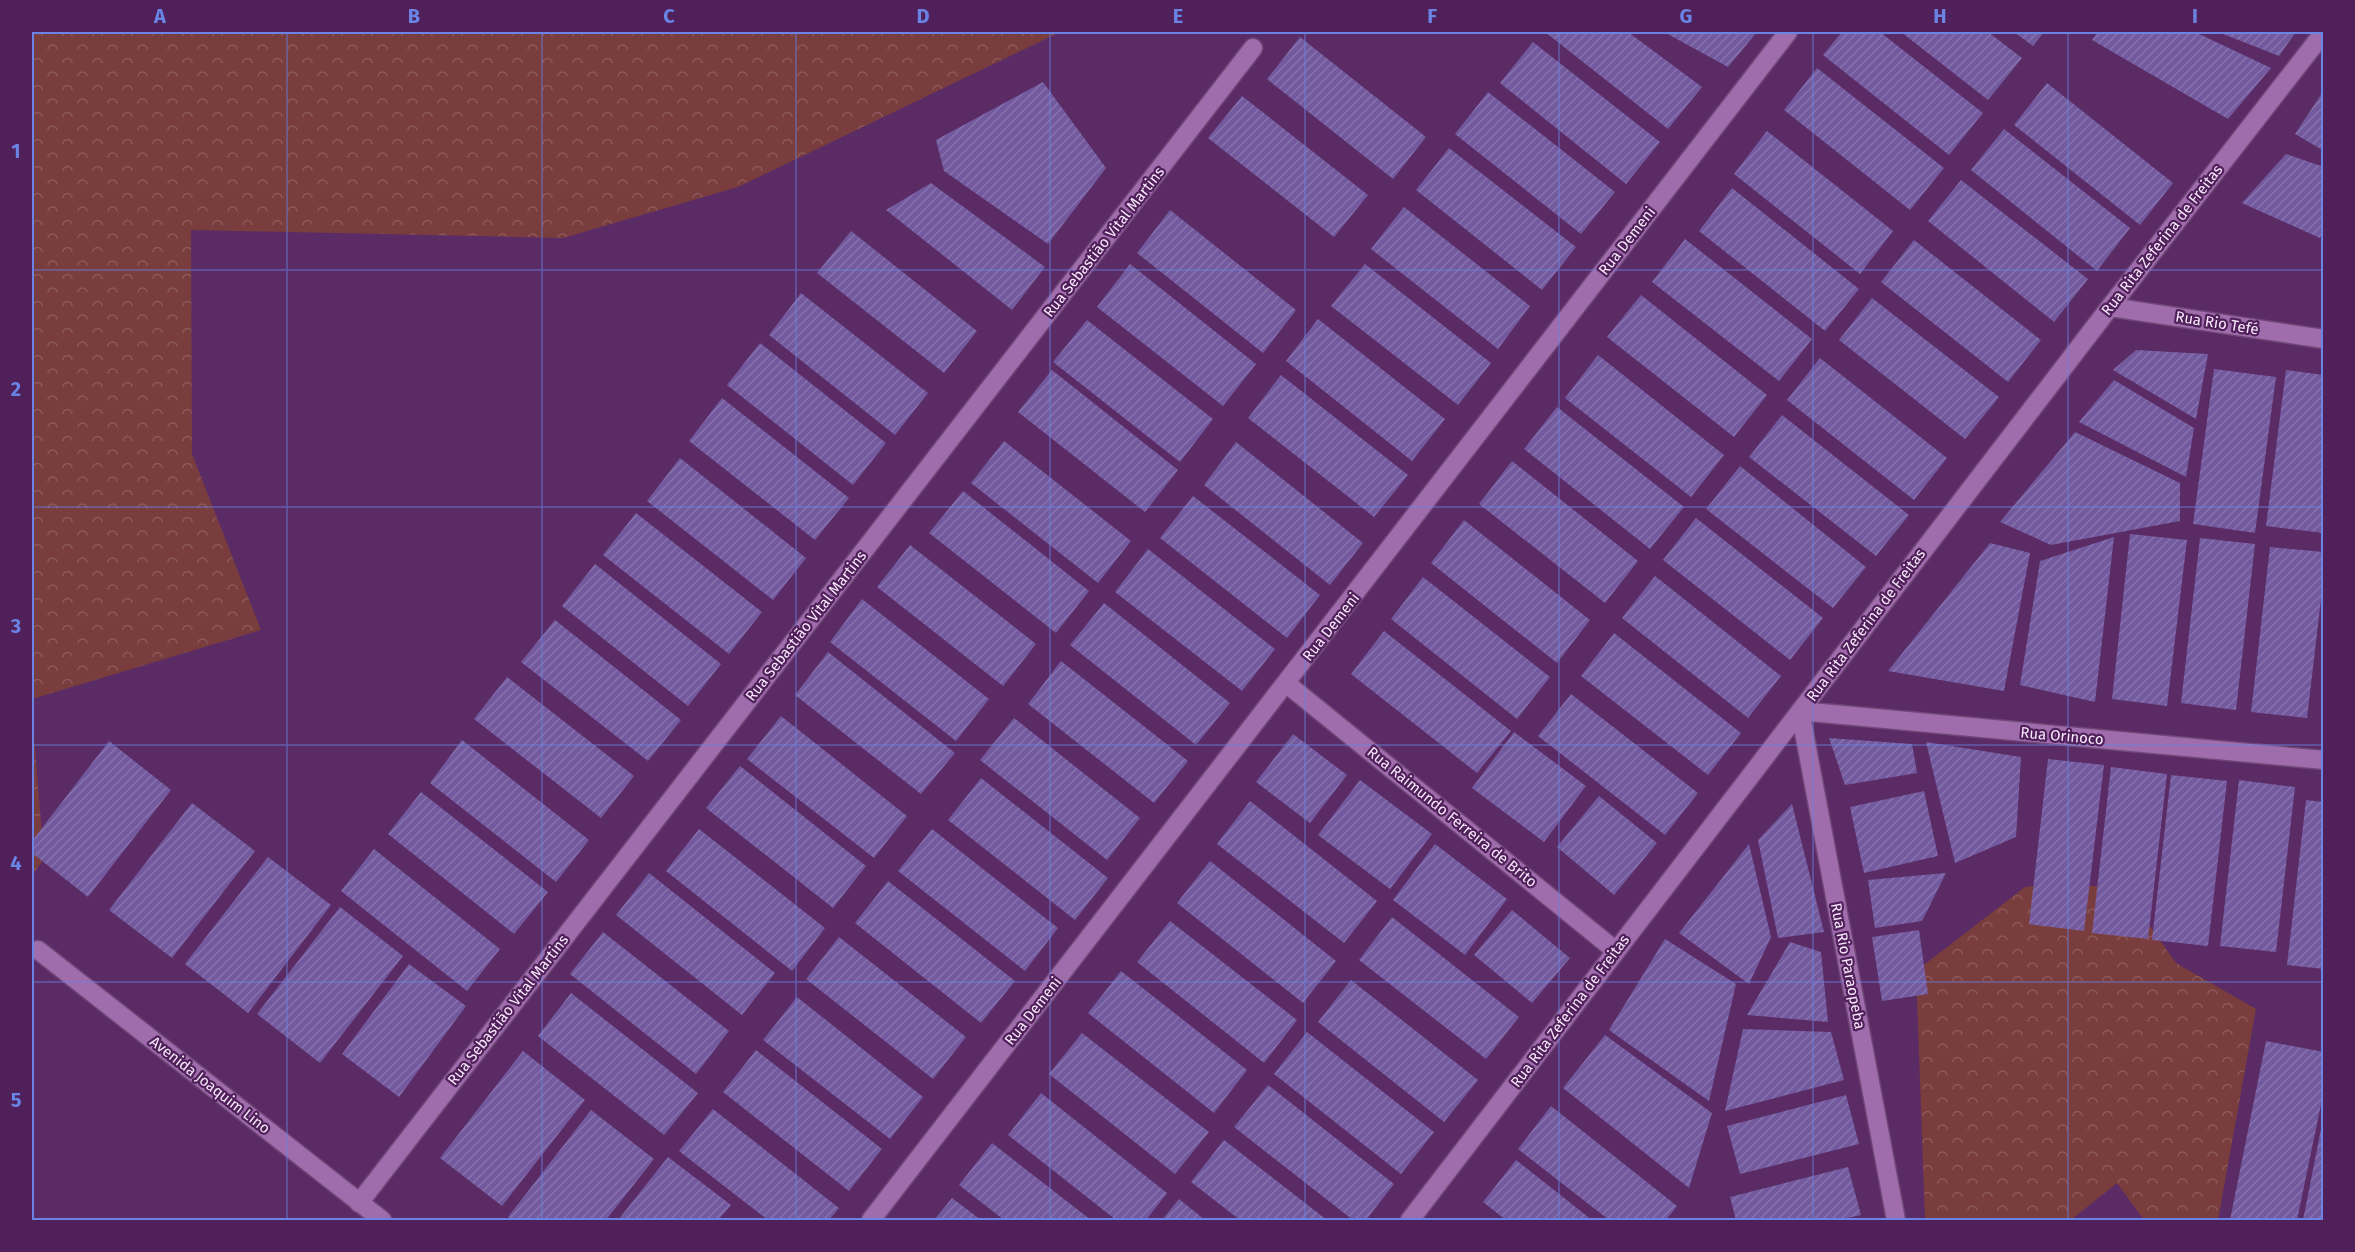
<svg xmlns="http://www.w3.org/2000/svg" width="2355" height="1252" font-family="'Fira Sans',sans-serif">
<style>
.forest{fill:url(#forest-crowns)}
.building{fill:url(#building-hatch)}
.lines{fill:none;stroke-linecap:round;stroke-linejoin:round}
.minor-casing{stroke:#6f4777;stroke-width:21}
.minor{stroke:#a06dac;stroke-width:18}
.grid{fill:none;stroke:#6a84e5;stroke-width:1.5;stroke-opacity:0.55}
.labels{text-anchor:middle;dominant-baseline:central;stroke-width:4.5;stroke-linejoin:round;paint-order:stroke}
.street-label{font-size:15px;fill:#f9e8fd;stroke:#4f2059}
.neatline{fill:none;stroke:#6a84e5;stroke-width:2}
.grid-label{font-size:20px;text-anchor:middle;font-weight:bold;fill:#6a84e5}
</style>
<defs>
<pattern id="forest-crowns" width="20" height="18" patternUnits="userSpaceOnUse" patternTransform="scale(1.5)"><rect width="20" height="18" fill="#793d3e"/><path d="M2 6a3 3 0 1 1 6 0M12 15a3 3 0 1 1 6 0" fill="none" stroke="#8d595b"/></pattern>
<pattern id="building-hatch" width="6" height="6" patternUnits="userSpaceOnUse" patternTransform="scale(1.5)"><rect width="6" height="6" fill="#735a9f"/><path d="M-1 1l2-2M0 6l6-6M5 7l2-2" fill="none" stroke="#8872ad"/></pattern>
</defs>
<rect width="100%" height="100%" fill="#5a2b65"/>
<!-- forest -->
<path class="forest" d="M 32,32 L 1060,32 L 738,187 L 563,238 L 191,230 L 192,454 L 261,630 L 32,699 Z
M 32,713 L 44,859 L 32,875 Z
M 2066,882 L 2125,891 L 2176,963 L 2256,1009 L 2218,1220 L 2144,1220 L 2117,1183 L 2071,1220 L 1925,1220 L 1916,971 L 2025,887 Z"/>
<!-- building -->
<path class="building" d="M 1545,32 L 1628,32 L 1702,87 L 1668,129 Z
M 1664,32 L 1757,32 L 1728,67 Z
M 1842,32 L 1880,32 L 1983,113 L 1949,155 L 1823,55 Z
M 1901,32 L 1988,32 L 2022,58 L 1988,100 Z
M 2014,32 L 2044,32 L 2033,46 Z
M 2098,32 L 2195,32 L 2271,68 L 2228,119 L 2092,40 Z
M 2218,32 L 2296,32 L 2279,56 Z
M 1300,37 L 1426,137 L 1393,179 L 1267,79 Z
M 1533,42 L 1660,142 L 1626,184 L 1500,83 Z
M 1817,68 L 1944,168 L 1910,210 L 1784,110 Z
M 1043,82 L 1106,168 L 1048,244 L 944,171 L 936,140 Z
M 2047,83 L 2173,183 L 2140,225 L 2014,125 Z
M 2324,90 L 2324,151 L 2295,134 Z
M 1488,92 L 1615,192 L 1581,234 L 1455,134 Z
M 1242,96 L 1368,195 L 1334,237 L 1208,138 Z
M 2004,129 L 2130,228 L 2097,271 L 1971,170 Z
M 1767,131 L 1893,231 L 1860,274 L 1734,174 Z
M 1449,148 L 1576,247 L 1542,290 L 1416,190 Z
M 2286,154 L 2324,167 L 2324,227 L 2320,238 L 2242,203 Z
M 1961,180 L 2088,279 L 2054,322 L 1928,221 Z
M 931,183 L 1045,267 L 1012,310 L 886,210 Z
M 1732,188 L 1859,289 L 1825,331 L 1699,231 Z
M 1404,207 L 1530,306 L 1498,349 L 1371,249 Z
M 1170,210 L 1296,310 L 1263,353 L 1137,253 Z
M 851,231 L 977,331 L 944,373 L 817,273 Z
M 1685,239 L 1812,339 L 1779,381 L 1652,282 Z
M 1914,240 L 2041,340 L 2008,382 L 1881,282 Z
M 1130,264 L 1256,364 L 1223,406 L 1097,307 Z
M 1365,264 L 1491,363 L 1458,405 L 1331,306 Z
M 801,293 L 928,393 L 895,435 L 769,335 Z
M 1641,295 L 1767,395 L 1734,437 L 1607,337 Z
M 1872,298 L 1999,397 L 1965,439 L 1839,340 Z
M 1318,319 L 1445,419 L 1412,461 L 1286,361 Z
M 1087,320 L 1213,419 L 1180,462 L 1053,362 Z
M 760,343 L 886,443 L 853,485 L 727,385 Z
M 2136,350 L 2208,354 L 2196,419 L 2113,370 Z
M 1598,355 L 1724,455 L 1691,497 L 1565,398 Z
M 1820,358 L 1947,458 L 1914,500 L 1787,400 Z
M 2214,369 L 2276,377 L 2255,533 L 2193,524 Z
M 1052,370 L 1178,470 L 1145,512 L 1018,412 Z
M 2286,370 L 2324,375 L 2324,533 L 2266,526 Z
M 1281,375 L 1408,475 L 1374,517 L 1248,418 Z
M 2114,380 L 2194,428 L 2186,477 L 2079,422 Z
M 722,398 L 849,498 L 815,540 L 689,441 Z
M 1557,407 L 1684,507 L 1650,549 L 1524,449 Z
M 1782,415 L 1909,515 L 1876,556 L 1749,457 Z
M 2075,432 L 2180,483 L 2180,521 L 2051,545 L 2000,522 Z
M 1004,441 L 1131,541 L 1098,583 L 971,483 Z
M 1236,442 L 1363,543 L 1330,585 L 1204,485 Z
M 680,458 L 806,558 L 773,600 L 647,501 Z
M 1512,461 L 1638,561 L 1605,603 L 1479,504 Z
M 1740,466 L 1866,567 L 1833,608 L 1706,509 Z
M 963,491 L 1089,591 L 1056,633 L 929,533 Z
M 1193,496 L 1320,595 L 1287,638 L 1160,538 Z
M 636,513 L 762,612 L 729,654 L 603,555 Z
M 1696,518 L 1823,618 L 1790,660 L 1663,560 Z
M 1464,520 L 1590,620 L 1557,663 L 1431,563 Z
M 2130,534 L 2187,540 L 2167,706 L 2112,699 Z
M 2114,537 L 2095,702 L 2020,685 L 2040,561 Z
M 2200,538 L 2255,544 L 2236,710 L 2181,703 Z
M 1990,543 L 2030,553 L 2004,691 L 1888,671 Z
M 910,545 L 1036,644 L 1003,686 L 877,587 Z
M 2270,547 L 2324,552 L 2324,574 L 2307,718 L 2251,712 Z
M 1148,549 L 1275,649 L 1242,691 L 1115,592 Z
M 595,564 L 721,664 L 688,706 L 562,606 Z
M 1655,576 L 1781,676 L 1748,718 L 1622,618 Z
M 1423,577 L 1550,677 L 1517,719 L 1391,619 Z
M 862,599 L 989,699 L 956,741 L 830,642 Z
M 1104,603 L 1230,703 L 1196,745 L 1070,645 Z
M 555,620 L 681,720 L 648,761 L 521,662 Z
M 1384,631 L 1511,731 L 1477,773 L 1351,674 Z
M 1614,633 L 1741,733 L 1708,775 L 1581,676 Z
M 828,652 L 955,753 L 921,794 L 795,695 Z
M 1061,661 L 1188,761 L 1154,803 L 1028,704 Z
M 507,677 L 634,776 L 601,818 L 474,719 Z
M 1571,694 L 1698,793 L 1665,835 L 1538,736 Z
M 781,716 L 907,816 L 874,858 L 747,759 Z
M 1014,718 L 1140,818 L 1107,860 L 980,760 Z
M 1514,732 L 1586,786 L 1544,842 L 1472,788 Z
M 1293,734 L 1347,775 L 1310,823 L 1256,782 Z
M 1829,738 L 1912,744 L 1917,773 L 1845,785 Z
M 462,740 L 589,840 L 556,882 L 430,783 Z
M 109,741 L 171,790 L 88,897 L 32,853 L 32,841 Z
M 1926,742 L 2021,757 L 2016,837 L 1955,863 Z
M 2048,759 L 2104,765 L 2084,931 L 2029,924 Z
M 740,766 L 866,866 L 833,908 L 706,808 Z
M 2111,767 L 2167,774 L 2148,939 L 2092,933 Z
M 2171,775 L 2227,781 L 2208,946 L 2152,940 Z
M 981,778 L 1108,878 L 1075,920 L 948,820 Z
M 1360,780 L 1432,834 L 1390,889 L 1318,835 Z
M 2239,780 L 2295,787 L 2276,952 L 2220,946 Z
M 1924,791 L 1938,856 L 1864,873 L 1850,807 Z
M 421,792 L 548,892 L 514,934 L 388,834 Z
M 1599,796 L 1657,843 L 1614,895 L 1557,847 Z
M 2306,800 L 2324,802 L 2324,969 L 2287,965 Z
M 1250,801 L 1377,901 L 1344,943 L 1217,844 Z
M 192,803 L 255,851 L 172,958 L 109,910 Z
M 1792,804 L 1824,932 L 1778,938 L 1758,840 Z
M 699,829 L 825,928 L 792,971 L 666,871 Z
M 932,829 L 1058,928 L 1025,971 L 898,871 Z
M 1435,844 L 1507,899 L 1465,955 L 1393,900 Z
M 1749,844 L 1771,937 L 1749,984 L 1679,933 Z
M 374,849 L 500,949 L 467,991 L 341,891 Z
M 268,857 L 331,905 L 248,1013 L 185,964 Z
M 1210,861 L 1336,961 L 1303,1003 L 1177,903 Z
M 649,873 L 775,973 L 742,1015 L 616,915 Z
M 1946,873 L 1922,921 L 1875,928 L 1868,880 Z
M 888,881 L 1015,981 L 981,1023 L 855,923 Z
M 340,907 L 403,956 L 320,1063 L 257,1014 Z
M 1512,910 L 1570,958 L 1532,1003 L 1474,955 Z
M 1392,917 L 1519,1017 L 1486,1059 L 1359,960 Z
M 1170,921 L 1297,1020 L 1264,1063 L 1137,962 Z
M 1919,930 L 1928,994 L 1882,1001 L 1872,937 Z
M 603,932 L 729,1031 L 696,1074 L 570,974 Z
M 839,937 L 966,1037 L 933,1079 L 806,979 Z
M 1665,939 L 1736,984 L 1709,1101 L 1609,1030 Z
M 1790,942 L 1821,952 L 1828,1022 L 1747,1015 Z
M 409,964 L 466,1006 L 399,1097 L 342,1054 Z
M 1121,971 L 1247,1070 L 1214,1113 L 1088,1013 Z
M 1351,980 L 1478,1080 L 1444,1122 L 1318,1022 Z
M 571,993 L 698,1093 L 664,1135 L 538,1036 Z
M 797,997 L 923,1097 L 890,1139 L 763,1040 Z
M 1743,1029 L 1831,1032 L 1844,1080 L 1725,1111 Z
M 1307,1032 L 1434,1132 L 1401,1174 L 1274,1074 Z
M 1082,1033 L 1209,1132 L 1175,1174 L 1049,1074 Z
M 1605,1035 L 1712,1113 L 1689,1188 L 1563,1088 Z
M 2266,1041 L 2324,1052 L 2324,1090 L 2297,1220 L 2230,1220 Z
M 756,1050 L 882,1149 L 849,1191 L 723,1092 Z
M 523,1051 L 585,1100 L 502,1206 L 440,1158 Z
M 1268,1085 L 1394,1184 L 1366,1220 L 1353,1220 L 1234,1127 Z
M 1041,1093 L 1167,1193 L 1146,1220 L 1116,1220 L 1008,1135 Z
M 1846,1095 L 1859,1144 L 1740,1174 L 1727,1126 Z
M 1551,1106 L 1677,1206 L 1666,1220 L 1609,1220 L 1518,1149 Z
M 713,1109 L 839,1208 L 829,1220 L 768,1220 L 679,1151 Z
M 591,1110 L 654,1159 L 606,1220 L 513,1220 L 508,1217 Z
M 2322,1124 L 2324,1220 L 2303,1220 Z
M 1224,1140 L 1327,1220 L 1240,1220 L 1191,1182 Z
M 992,1143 L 1091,1220 L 1004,1220 L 959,1185 Z
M 668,1157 L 731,1205 L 718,1220 L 618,1220 Z
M 1516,1160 L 1592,1220 L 1506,1220 L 1483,1202 Z
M 1848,1167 L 1861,1215 L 1839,1220 L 1736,1220 L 1730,1197 Z
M 952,1198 L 981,1220 L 934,1220 Z
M 1179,1199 L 1205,1220 L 1162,1220 Z"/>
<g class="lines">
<defs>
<path id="minor" d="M 2110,307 L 2324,339
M 1287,684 L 1616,951
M 38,950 L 382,1220
M 359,1203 L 1253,48
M 871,1220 L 1788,32
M 1410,1220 L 2110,307 L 2324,32
M 1896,1220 L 1800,711 L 2324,760"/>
</defs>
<!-- minor casing -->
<use href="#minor" class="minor-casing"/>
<!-- minor -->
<use href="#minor" class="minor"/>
</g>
<!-- grid -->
<path class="grid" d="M 287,32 L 287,1220M 542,32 L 542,1220M 796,32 L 796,1220M 1050,32 L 1050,1220M 1305,32 L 1305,1220M 1559,32 L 1559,1220M 1813,32 L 1813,1220M 2068,32 L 2068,1220M 32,270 L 2324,270M 32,507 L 2324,507M 32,745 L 2324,745M 32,982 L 2324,982"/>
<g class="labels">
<!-- street labels -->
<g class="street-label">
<text transform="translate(2162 240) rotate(-52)">Rua Rita Zeferina de Freitas</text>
<text transform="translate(1627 241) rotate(-52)">Rua Demeni</text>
<text transform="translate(1104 242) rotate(-52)">Rua Sebastião Vital Martins</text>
<text transform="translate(2217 323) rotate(9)">Rua Rio Tefé</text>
<text transform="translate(1866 625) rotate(-53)">Rua Rita Zeferina de Freitas</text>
<text transform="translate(806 626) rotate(-52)">Rua Sebastião Vital Martins</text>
<text transform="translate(1331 627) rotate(-52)">Rua Demeni</text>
<text transform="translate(2062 736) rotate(5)">Rua Orinoco</text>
<text transform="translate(1452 817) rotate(39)">Rua Raimundo Ferreira de Brito</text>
<text transform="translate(1848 966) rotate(79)">Rua Rio Paraopeba</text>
<text transform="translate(508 1010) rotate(-52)">Rua Sebastião Vital Martins</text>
<text transform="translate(1033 1011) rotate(-52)">Rua Demeni</text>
<text transform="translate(1570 1011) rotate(-53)">Rua Rita Zeferina de Freitas</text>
<text transform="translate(210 1085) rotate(38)">Avenida Joaquim Lino</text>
</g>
</g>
<!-- border -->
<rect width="2355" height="1252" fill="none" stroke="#4f2059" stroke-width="66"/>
<rect x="33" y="33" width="2289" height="1186" class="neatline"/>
<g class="grid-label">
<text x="160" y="23">A</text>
<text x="414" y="23">B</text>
<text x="669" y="23">C</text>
<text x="923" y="23">D</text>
<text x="1178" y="23">E</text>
<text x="1432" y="23">F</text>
<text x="1686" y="23">G</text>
<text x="1940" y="23">H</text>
<text x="2195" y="23">I</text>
<text x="16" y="158">1</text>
<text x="16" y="396">2</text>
<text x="16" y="633">3</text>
<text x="16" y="870">4</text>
<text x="16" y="1107">5</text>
</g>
</svg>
